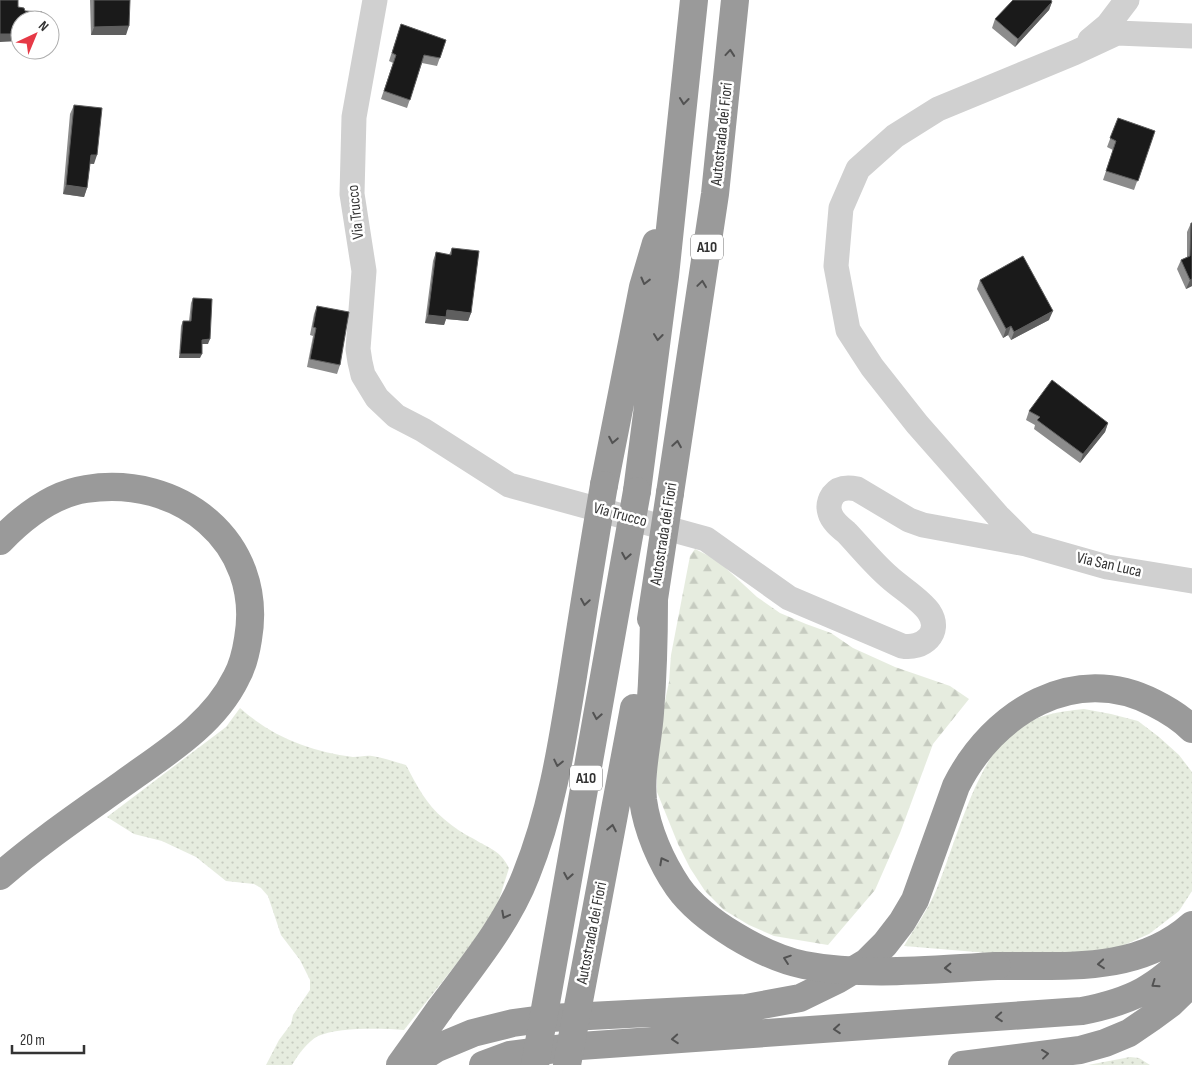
<svg xmlns="http://www.w3.org/2000/svg" width="1192" height="1065" font-family="'Sofia Sans Condensed',sans-serif">
<style>
.grass{fill:url(#grass-dots)}
.forest{fill:url(#forest-firs)}
.lines{fill:none;stroke-linecap:round;stroke-linejoin:round}
.street{stroke:#d0d0d0;stroke-width:25}
.highway{stroke:#9a9a9a;stroke-width:28}
.highway-bridge{stroke:#9a9a9a;stroke-width:28}
.wall{fill:#8c8c8c}
.shaded-wall{fill:#5f5f5f}
.building{fill:#1a1a1a;stroke:#5f5f5f}
.oneway{stroke:#525252}
.labels{text-anchor:middle;dominant-baseline:central;stroke-width:5;stroke-linejoin:round;paint-order:stroke}
.shield{fill:#fff;stroke:#707070;stroke-width:1}
.shield-label{font-size:15px;font-weight:bold;fill:#333}
.street-label{font-size:16px;fill:#333;stroke:#fff}
</style>
<defs>
<pattern id="grass-dots" width="8" height="8" patternUnits="userSpaceOnUse" patternTransform="scale(1.25)"><rect width="8" height="8" fill="#e6ecdf"/><path d="M2 2h.1M6 6h.1" fill="none" stroke="#c6cbc0" stroke-width="1.8" stroke-linecap="round"/></pattern>
<pattern id="forest-firs" width="22" height="20" patternUnits="userSpaceOnUse" patternTransform="scale(1.25)"><rect width="22" height="20" fill="#e6ecdf"/><path d="M5 1l3.5 6h-7zM16 11l3.5 6h-7z" fill="#c6cbc0"/></pattern>
</defs>
<rect width="100%" height="100%" fill="#fff"/>
<!-- grass -->
<path class="grass" d="M 240,708 C 271,736 311,752 353,757 C 359,757 366,755 372,756 C 384,758 395,762 406,765 C 417,786 426,804 444,819 C 453,827 464,834 474,839 C 490,849 500,850 509,868 L 497,906 L 465,953 L 404,1030 C 382,1028 338,1027 318,1036 C 307,1042 298,1055 292,1065 L 266,1065 L 279,1040 L 291,1024 L 293,1015 L 310,990 L 310,980 L 300,960 L 281,935 L 268,896 L 261,888 L 254,884 L 226,881 L 196,857 L 162,841 L 134,834 L 107,817 L 226,727 Z
M 1084,709 L 1111,714 L 1138,721 L 1159,737 L 1179,755 L 1192,772 L 1192,891 L 1179,911 L 1149,934 L 1122,946 L 1086,954 L 988,953 L 904,946 C 914,929 927,911 935,893 C 954,849 975,762 1012,733 C 1035,715 1056,712 1084,709 Z
M 1130,1057 L 1139,1058 L 1150,1065 L 1088,1065 Z"/>
<!-- forest -->
<path class="forest" d="M 695,549 L 717,560 L 757,597 L 780,613 L 806,624 L 831,633 L 853,648 L 895,667 L 950,686 L 969,699 L 933,744 L 900,833 L 875,890 L 828,945 L 774,936 L 749,925 L 724,910 L 705,891 L 690,868 L 678,844 L 657,792 L 657,764 L 663,710 L 669,682 L 671,655 L 690,556 Z"/>
<g class="lines">
<!-- street -->
<path class="street" d="M 375,0 L 354,117 L 352,194 L 364,271 L 358,349 L 360,362 L 363,375 L 377,398 L 396,416 L 423,430 L 509,485 L 706,539 L 789,598 L 902,646 C 922,650 943,633 929,612 C 921,600 901,588 889,577 C 874,564 861,548 847,533 C 841,528 832,521 830,513 C 828,507 829,501 833,495 C 839,487 848,487 857,489 L 909,520 L 923,525 L 1026,544 L 1107,567 L 1192,581
M 1090,40 L 1108,25 L 1127,0
M 1026,544 L 998,516 L 917,424 L 872,367 L 848,330 L 836,266 L 841,208 L 858,169 L 895,136 L 938,109 L 1074,53 L 1117,33 L 1192,36"/>
<!-- highway -->
<path class="highway" d="M 604,485 L 643,287 L 656,243
M 637,491 L 665,276 L 694,0
M 670,493 L 715,194 L 735,0
M 0,541 C 23,517 52,494 86,489 C 178,474 265,541 248,639 C 246,652 243,666 236,678 C 213,725 164,754 124,783 C 82,813 39,842 0,876
M 997,966 C 1065,965 1137,974 1192,925
M 400,1065 L 440,1009
M 410,1065 L 437,1048 L 473,1033 L 513,1023 L 550,1018 L 746,1008 L 800,998 L 837,980 L 867,962 L 885,944 L 902,922 L 915,900 L 956,786 C 993,712 1075,662 1154,703 C 1168,710 1181,718 1192,729
M 483,1065 L 510,1055 L 580,1046 L 1082,1011 C 1133,1001 1156,988 1192,952
M 962,1065 L 1080,1050 L 1105,1043 L 1129,1033 L 1151,1018 L 1170,1004 L 1192,983"/>
<!-- highway-bridge -->
<path class="highway-bridge" d="M 654,600 C 654,638 653,675 650,713 C 648,742 640,771 643,800 C 647,830 661,862 678,887 C 702,921 764,957 804,965 C 866,977 935,969 997,966
M 651,619 L 670,493
M 440,1009 C 471,967 507,924 526,875 C 552,811 562,744 573,676 C 583,612 593,549 604,485
M 535,1065 L 637,491
M 567,1065 L 634,708"/>
</g>
<!-- wall -->
<path class="wall" d="M 90,0 L 130,0 L 126,35 L 91,35 Z
M 1052,2 L 1049,10 L 1015,47 L 992,28 L 995,19 Z
M 401,24 L 446,40 L 437,66 L 422,63 L 407,108 L 381,99 L 393,63 L 389,61 Z
M 74,105 L 94,164 L 90,164 L 87,188 L 84,197 L 63,194 L 70,114 Z
M 1118,118 L 1155,131 L 1134,190 L 1103,180 L 1113,150 L 1107,147 Z
M 1191,223 L 1192,286 L 1186,289 L 1177,269 L 1181,260 L 1187,257 L 1187,232 Z
M 452,248 L 471,313 L 468,321 L 446,319 L 444,325 L 425,323 L 433,261 L 436,252 L 449,255 Z
M 980,280 L 1049,320 L 1011,340 L 1008,335 L 1003,338 L 977,289 Z
M 193,298 L 208,344 L 202,344 L 200,358 L 179,358 L 181,326 L 183,321 L 189,321 L 191,303 Z
M 317,306 L 340,365 L 337,374 L 307,367 L 313,336 L 310,335 L 314,314 Z
M 1029,411 L 1108,423 L 1105,432 L 1080,463 L 1034,429 L 1035,425 L 1026,420 Z"/>
<!-- shaded-wall -->
<path class="shaded-wall" d="M 1052,2 L 1049,10 L 1015,47 L 1018,39 Z
M 129,26 L 126,35 L 91,35 L 94,27 Z
M 0,34 L 20,34 L 20,41 L 0,42 Z
M 91,155 L 97,155 L 94,164 L 88,163 Z
M 66,185 L 87,188 L 84,197 L 63,194 Z
M 1192,279 L 1192,286 L 1186,289 L 1190,280 Z
M 447,310 L 471,313 L 468,321 L 446,319 L 444,325 L 425,323 L 428,315 Z
M 1053,311 L 1049,320 L 1011,340 L 1014,332 Z
M 1011,326 L 1008,335 L 1003,338 L 1006,329 Z
M 210,339 L 208,344 L 201,344 L 202,340 Z
M 180,354 L 202,354 L 200,358 L 179,358 Z
M 1108,423 L 1105,432 L 1080,463 L 1083,454 Z"/>
<!-- building -->
<path class="building" d="M 0,0 L 18,0 L 18,7 L 24,8 L 25,11 L 42,12 L 41,20 L 20,20 L 20,34 L 0,34 Z
M 94,0 L 130,0 L 129,26 L 94,27 Z
M 1013,0 L 1051,0 L 1052,2 L 1018,39 L 995,19 Z
M 401,24 L 446,40 L 440,58 L 424,55 L 410,100 L 384,91 L 396,55 L 392,53 Z
M 74,105 L 102,108 L 97,155 L 91,155 L 87,188 L 66,185 Z
M 1118,118 L 1155,131 L 1138,181 L 1106,171 L 1116,141 L 1110,138 Z
M 1191,223 L 1192,223 L 1192,279 L 1190,280 L 1181,260 L 1190,256 Z
M 452,248 L 479,251 L 471,313 L 447,310 L 446,317 L 428,315 L 436,252 L 451,255 Z
M 1023,256 L 1053,311 L 1014,332 L 1011,326 L 1006,329 L 980,280 Z
M 193,298 L 212,299 L 210,339 L 202,340 L 202,354 L 180,354 L 183,321 L 191,321 Z
M 317,306 L 349,312 L 340,365 L 310,359 L 316,328 L 313,327 Z
M 1052,380 L 1108,423 L 1083,454 L 1037,420 L 1040,417 L 1029,411 Z"/>
<!-- one-way arrows -->
<defs><path id="oneway-chevron" d="M-2-3.5L2.5 0L-2 3.5" fill="none" stroke-width="1.6" stroke-linecap="round" stroke-linejoin="round" transform="scale(1.25)"/></defs>
<g class="oneway">
<use href="#oneway-chevron" transform="translate(730 53) rotate(-85)"/>
<use href="#oneway-chevron" transform="translate(684 101) rotate(96)"/>
<use href="#oneway-chevron" transform="translate(645 281) rotate(104)"/>
<use href="#oneway-chevron" transform="translate(702 284) rotate(-82)"/>
<use href="#oneway-chevron" transform="translate(658 337) rotate(97)"/>
<use href="#oneway-chevron" transform="translate(613 440) rotate(101)"/>
<use href="#oneway-chevron" transform="translate(677 444) rotate(-81)"/>
<use href="#oneway-chevron" transform="translate(626 556) rotate(100)"/>
<use href="#oneway-chevron" transform="translate(585 602) rotate(99)"/>
<use href="#oneway-chevron" transform="translate(597 716) rotate(100)"/>
<use href="#oneway-chevron" transform="translate(558 763) rotate(102)"/>
<use href="#oneway-chevron" transform="translate(612 828) rotate(-79)"/>
<use href="#oneway-chevron" transform="translate(663 861) rotate(-118)"/>
<use href="#oneway-chevron" transform="translate(568 876) rotate(100)"/>
<use href="#oneway-chevron" transform="translate(505 915) rotate(118)"/>
<use href="#oneway-chevron" transform="translate(787 959) rotate(-161)"/>
<use href="#oneway-chevron" transform="translate(1101 964) rotate(175)"/>
<use href="#oneway-chevron" transform="translate(948 968) rotate(178)"/>
<use href="#oneway-chevron" transform="translate(1155 984) rotate(145)"/>
<use href="#oneway-chevron" transform="translate(999 1017) rotate(176)"/>
<use href="#oneway-chevron" transform="translate(837 1029) rotate(176)"/>
<use href="#oneway-chevron" transform="translate(675 1039) rotate(176)"/>
<use href="#oneway-chevron" transform="translate(1045 1054) rotate(-7)"/>
</g>
<g class="labels">
<!-- shield labels -->
<g class="shield">
<rect x="691" y="234.5" width="32" height="25" rx="4"/>
<rect x="570" y="765.5" width="32" height="25" rx="4"/>
</g>
<g class="shield-label">
<text x="707" y="247">A10</text>
<text x="586" y="778">A10</text>
</g>
<!-- street labels -->
<g class="street-label">
<text transform="translate(722 134) rotate(-84)">Autostrada dei Fiori</text>
<text transform="translate(356 212) rotate(-96)">Via Trucco</text>
<text transform="translate(620 515) rotate(15)">Via Trucco</text>
<text transform="translate(664 534) rotate(-81)">Autostrada dei Fiori</text>
<text transform="translate(1109 565) rotate(13)">Via San Luca</text>
<text transform="translate(592 933) rotate(-79)">Autostrada dei Fiori</text>
</g>
</g>
<!-- north arrow -->
<g transform="translate(35 35) rotate(44)"><circle r="24" fill="#ffffff" stroke="#adadad"/>
<path d="M0-4L9 19L0 12L-9 19Z" fill="#e63946"/>
<text y="-8" font-size="14" font-weight="bold" text-anchor="middle" fill="#333333">N</text>
</g>
<!-- scale -->
<path d="M12 1045v8h72v-8" fill="none" stroke="#333333" stroke-width="2.5"/>
<text x="20" y="1045" font-size="15" fill="#333333" stroke="#ffffff" stroke-width="4" paint-order="stroke">20 m</text>
</svg>
